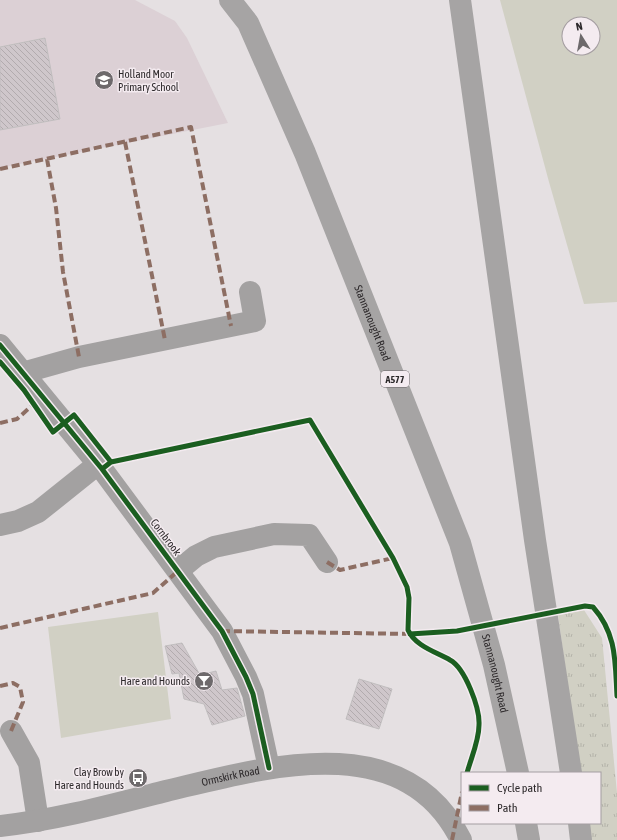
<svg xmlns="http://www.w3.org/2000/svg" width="617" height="840" font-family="'Asap Condensed',sans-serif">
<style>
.built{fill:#dcd0d5}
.grass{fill:url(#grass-tufts)}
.green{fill:#d1d0c4;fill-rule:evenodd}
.building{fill:url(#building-back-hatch);stroke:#c1bebf}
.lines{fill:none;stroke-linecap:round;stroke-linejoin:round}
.minor{stroke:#a3a1a1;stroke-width:22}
.major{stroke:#a6a4a4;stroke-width:22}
.quiet{stroke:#8d6e63;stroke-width:4;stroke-dasharray:8 4;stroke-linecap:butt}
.cycleway-casing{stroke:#f4ebf0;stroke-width:8}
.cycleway{stroke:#1b5e20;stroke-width:5}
.labels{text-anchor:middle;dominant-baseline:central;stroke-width:3;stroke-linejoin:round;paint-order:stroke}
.shield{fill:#f4ebf0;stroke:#696366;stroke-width:1}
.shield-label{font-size:10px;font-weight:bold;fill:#2d292b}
.poi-label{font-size:11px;fill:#2d292b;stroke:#f4ebf0;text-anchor:end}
.street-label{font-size:11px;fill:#2d292b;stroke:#f4ebf0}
</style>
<defs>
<pattern id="grass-tufts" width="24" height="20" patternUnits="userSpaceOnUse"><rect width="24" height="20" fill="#d1d0c4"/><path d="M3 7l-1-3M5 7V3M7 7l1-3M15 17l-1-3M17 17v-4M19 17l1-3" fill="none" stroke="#b4b3a9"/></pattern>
<pattern id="building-back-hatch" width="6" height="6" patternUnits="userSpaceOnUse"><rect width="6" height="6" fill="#cfc7cb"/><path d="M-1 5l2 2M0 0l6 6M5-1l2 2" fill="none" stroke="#b2abae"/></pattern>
</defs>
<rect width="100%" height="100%" fill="#e5e0e2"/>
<!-- built -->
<path class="built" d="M 0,0 L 135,0 L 175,21 L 187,38 L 228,123 L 0,168 Z"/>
<!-- grass -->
<path class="grass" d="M 584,610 L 602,638 L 617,793 L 617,840 L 590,840 L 588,823 L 600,823 L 600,773 L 580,773 L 558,615 Z"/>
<!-- green -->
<path class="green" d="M 500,0 L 617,0 L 617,302 L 584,304 L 549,182 ZM 569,24 L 593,24 L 593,48 L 569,48 Z
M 158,612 L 171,719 L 61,738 L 48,627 Z"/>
<!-- building -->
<path class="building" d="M 45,38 L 60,119 L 0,130 L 0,47 Z
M 182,643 L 200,675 L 216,671 L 222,690 L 237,688 L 245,716 L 212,725 L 204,704 L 184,699 L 179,673 L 172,674 L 165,646 Z
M 359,679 L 392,689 L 379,729 L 346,719 Z"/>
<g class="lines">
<!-- minor -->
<g class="minor">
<path d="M 0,345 L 102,469 L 222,631 L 246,677 L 253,694 L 269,768"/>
<path d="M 22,373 L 79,357 L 255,321 L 250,292"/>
<path d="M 0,525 L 18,521 L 38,512 L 98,464"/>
<path d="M 179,570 L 196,556 L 214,547 L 274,534 L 309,535 L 327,562"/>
<path d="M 11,731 L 29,763 L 38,821"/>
<path id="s1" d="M 0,826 C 56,820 111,805 166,791 C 263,768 404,725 461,840"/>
</g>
<!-- major -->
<g class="major">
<path id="s2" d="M 230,0 L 248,23 L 305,153 L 460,543 L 494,665 L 518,773"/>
<path d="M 460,0 L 535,540 L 571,773"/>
<path d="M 526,823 L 529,840"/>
<path d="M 579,823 L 581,840"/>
</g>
<!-- quiet -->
<path class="quiet" d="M 125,142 L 165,340
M 47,159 L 56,208 L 63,272 L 79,357
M 0,169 L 191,127 L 231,326
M 0,423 L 17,419 L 36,402
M 327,562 L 340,570 L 393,558
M 0,628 L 153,593 L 179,570
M 222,631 L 410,634
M 0,686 L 13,683 L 20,687 L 23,702 L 11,731
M 452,840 L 462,792"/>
<defs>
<path id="cycleway" d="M 0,345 L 102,469 L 222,631 L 246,677 L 253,694 L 269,768
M 0,362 L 24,390 L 53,432 L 74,415 L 111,462
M 102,469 L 111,462 L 310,420 L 393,558 L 407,587 L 409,598 L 408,630 C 415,646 436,652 450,660 C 465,668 480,708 479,725 C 479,741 471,758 467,773
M 410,634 L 457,631 L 585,606 L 593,607 C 617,634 615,662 617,696"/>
</defs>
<!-- cycleway casing -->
<use href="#cycleway" class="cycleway-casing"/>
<!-- cycleway -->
<use href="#cycleway" class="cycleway"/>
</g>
<!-- icons -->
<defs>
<symbol id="school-disc" viewBox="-11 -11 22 22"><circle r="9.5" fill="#6d696b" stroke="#f4ebf0"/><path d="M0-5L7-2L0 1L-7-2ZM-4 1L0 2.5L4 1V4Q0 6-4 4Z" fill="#fff"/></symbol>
<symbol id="bar-disc" viewBox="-11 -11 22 22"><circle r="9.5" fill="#6d696b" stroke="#f4ebf0"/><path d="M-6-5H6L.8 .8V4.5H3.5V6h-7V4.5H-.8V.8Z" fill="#fff"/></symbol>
<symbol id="bus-disc" viewBox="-11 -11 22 22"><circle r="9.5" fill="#6d696b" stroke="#f4ebf0"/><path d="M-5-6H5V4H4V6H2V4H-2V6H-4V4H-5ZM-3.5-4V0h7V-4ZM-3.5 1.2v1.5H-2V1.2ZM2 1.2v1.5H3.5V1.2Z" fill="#fff"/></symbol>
</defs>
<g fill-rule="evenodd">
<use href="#school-disc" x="93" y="69" width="22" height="22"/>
<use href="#bar-disc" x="193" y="670" width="22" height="22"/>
<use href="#bus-disc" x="127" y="767" width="22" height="22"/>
</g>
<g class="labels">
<!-- shield labels -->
<rect class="shield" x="381" y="371" width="28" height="16" rx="3"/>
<g class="shield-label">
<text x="395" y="379">A577</text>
</g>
<!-- poi labels -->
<g class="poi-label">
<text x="118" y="74" text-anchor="start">Holland Moor<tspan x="118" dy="13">Primary School</tspan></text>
<text x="190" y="681">Hare and Hounds</text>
<text x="124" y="772">Clay Brow by<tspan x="124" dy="13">Hare and Hounds</tspan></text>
</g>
<!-- street labels -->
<g class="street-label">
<text stroke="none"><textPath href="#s2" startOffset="354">Stannanought Road</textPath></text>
<text transform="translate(166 537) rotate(53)">Cornbrook</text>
<text stroke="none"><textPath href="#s2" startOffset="726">Stannanought Road</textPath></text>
<text stroke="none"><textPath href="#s1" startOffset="236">Ormskirk Road</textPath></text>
</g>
</g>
<!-- legend -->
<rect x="461" y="772" width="140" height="52" fill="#f4ebf0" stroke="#a49da1"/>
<rect x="469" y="785" width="20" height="6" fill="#1b5e20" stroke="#a49da1"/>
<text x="497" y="792" font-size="12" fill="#2d292b">Cycle path</text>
<rect x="469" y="805" width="20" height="6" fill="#8d6e63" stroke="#a49da1"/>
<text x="497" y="812" font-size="12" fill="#2d292b">Path</text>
<!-- north arrow -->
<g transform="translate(581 36) rotate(349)"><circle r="19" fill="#f4ebf0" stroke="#a49da1"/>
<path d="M0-3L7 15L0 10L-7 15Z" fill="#6d696b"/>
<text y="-6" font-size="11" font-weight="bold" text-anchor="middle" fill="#2d292b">N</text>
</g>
</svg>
